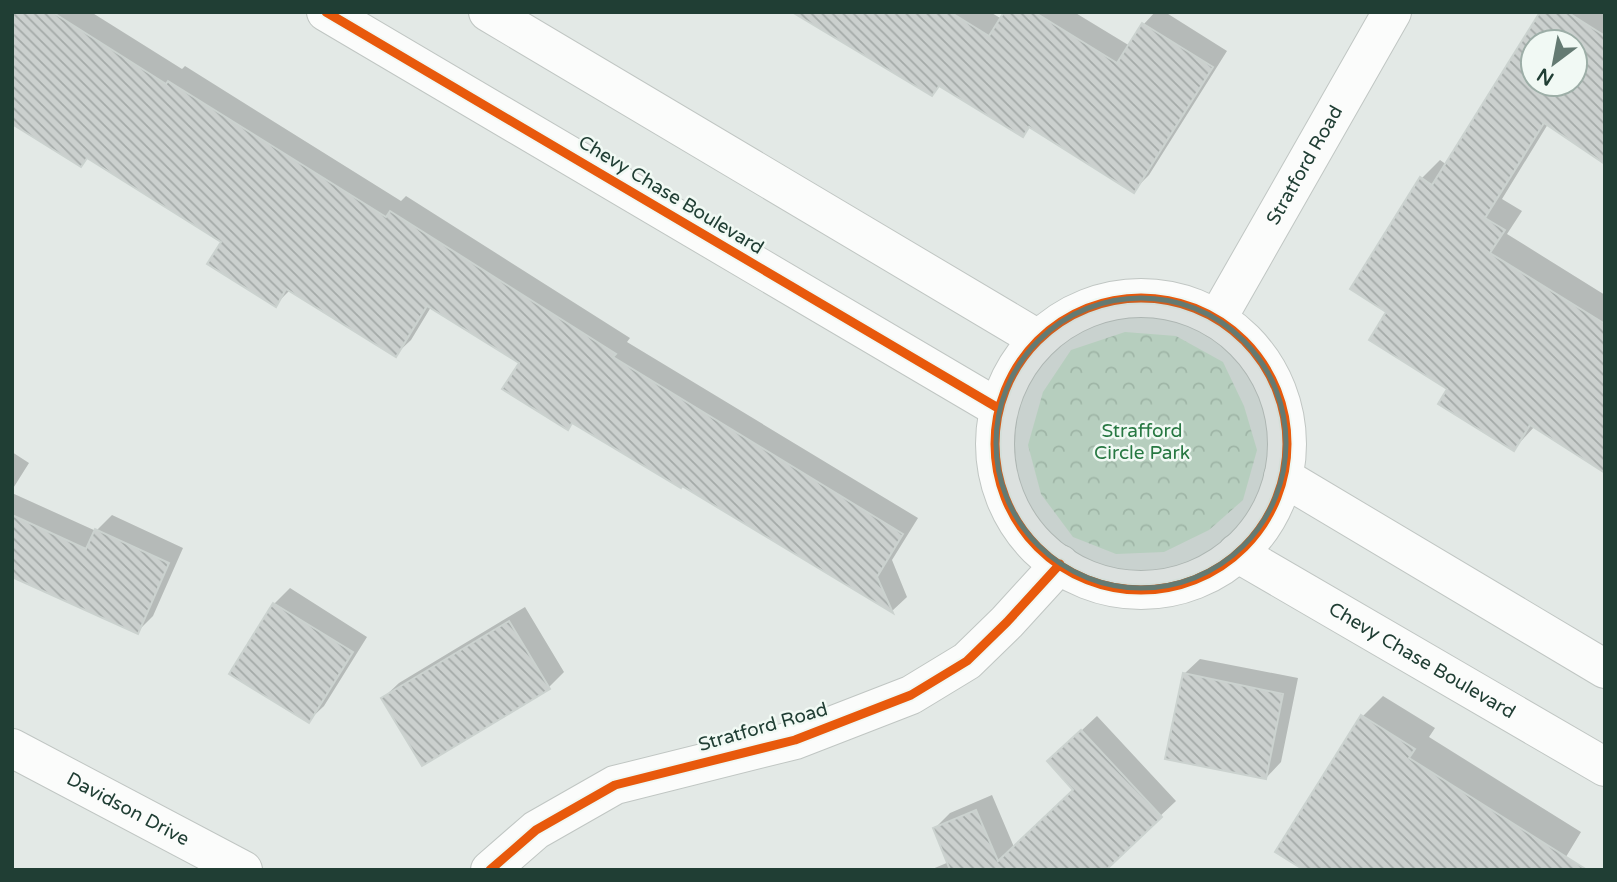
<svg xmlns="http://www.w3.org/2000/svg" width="1617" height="882" font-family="'Varela Round',sans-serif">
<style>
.forest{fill:url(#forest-crowns)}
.shadow{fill:#0003;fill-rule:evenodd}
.building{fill:url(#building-back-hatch);stroke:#cbd2cf;stroke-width:2;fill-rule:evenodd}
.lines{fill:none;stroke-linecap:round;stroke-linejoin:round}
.minor-casing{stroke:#c0c6c3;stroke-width:40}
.minor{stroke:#fbfcfb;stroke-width:38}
.cycleway-casing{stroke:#f1f9f4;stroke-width:13}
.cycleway{stroke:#e8590c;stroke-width:9}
.marked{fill:#647a72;fill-opacity:0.2;stroke:#647a72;stroke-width:5;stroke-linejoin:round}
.labels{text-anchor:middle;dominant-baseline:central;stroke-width:5;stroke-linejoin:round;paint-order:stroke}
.street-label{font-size:19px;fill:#203e34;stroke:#f1f9f4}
.park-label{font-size:19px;fill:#277842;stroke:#f1f9f4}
</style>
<defs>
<pattern id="forest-crowns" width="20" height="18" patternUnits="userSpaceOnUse" patternTransform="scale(1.75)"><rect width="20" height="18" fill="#cbe4d1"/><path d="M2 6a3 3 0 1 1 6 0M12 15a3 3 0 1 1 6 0" fill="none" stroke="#aec5b4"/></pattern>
<pattern id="building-back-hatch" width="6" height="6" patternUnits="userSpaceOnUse" patternTransform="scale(1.75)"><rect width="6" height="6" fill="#cbd0ce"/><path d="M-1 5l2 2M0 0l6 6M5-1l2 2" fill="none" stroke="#a4aaa8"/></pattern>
</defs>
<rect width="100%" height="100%" fill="#e3e9e6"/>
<!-- forest -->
<path class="forest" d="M 1125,332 L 1176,336 L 1223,362 L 1244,406 L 1257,450 L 1243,500 L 1209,530 L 1164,552 L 1116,554 L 1073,537 L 1041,494 L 1028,445 L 1043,392 L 1071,350 Z"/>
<!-- shadow -->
<path class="shadow" d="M 12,12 L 91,12 L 182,69 L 185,66 L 401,201 L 406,196 L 630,338 L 627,342 L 918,518 L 892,560 L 907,597 L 892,611 L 683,484 L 574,422 L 568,428 L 521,363 L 431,307 L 411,340 L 395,355 L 290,290 L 275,305 L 223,241 L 89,157 L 81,165 Z
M 798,12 L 990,12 L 1002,19 L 1006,12 L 1074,12 L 1130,46 L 1144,24 L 1155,12 L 1165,12 L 1227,51 L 1149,175 L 1134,190 L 1031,126 L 1023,135 L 941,85 L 932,94 Z
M 1542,12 L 1605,12 L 1605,162 L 1548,124 L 1502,199 L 1522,211 L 1507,234 L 1605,295 L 1605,471 L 1535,426 L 1514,449 L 1450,388 L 1389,312 L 1422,178 L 1440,160 L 1447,165 ZM 1533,42 L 1575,42 L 1575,84 L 1533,84 Z
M 12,452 L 29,463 L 12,490 Z
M 12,493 L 96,531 L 112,515 L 183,548 L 153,616 L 137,632 L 12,575 Z
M 290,588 L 367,637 L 324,706 L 308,721 L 231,673 L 274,604 Z
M 525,607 L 564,672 L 549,687 L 383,698 L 399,683 Z
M 1200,659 L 1298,678 L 1281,762 L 1266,778 L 1184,674 Z
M 1383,696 L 1435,728 L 1429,737 L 1581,832 L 1558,870 L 1307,870 L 1362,717 Z
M 1097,716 L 1176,801 L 1103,870 L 930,870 L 949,862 L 935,828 L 950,813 L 992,795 L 1014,847 L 1075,789 L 1065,746 Z"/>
<!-- building -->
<path class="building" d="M 12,12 L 52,12 L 166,84 L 168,81 L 386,217 L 390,211 L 616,354 L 613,357 L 903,534 L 877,577 L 893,613 L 682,486 L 681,488 L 572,423 L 568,430 L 502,389 L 519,363 L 427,306 L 396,357 L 286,289 L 276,307 L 207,264 L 221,242 L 87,158 L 81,167 L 12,124 Z
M 792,12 L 950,12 L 989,36 L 1004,12 L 1034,12 L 1117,63 L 1142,23 L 1213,67 L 1134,193 L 1029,127 L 1023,137 L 939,86 L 932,96 Z
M 1540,12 L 1567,12 L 1605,36 L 1605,164 L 1544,123 L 1485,218 L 1505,230 L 1490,253 L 1605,324 L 1605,473 L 1530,425 L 1514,451 L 1438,404 L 1447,389 L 1369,340 L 1386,312 L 1350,289 L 1420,177 L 1432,185 ZM 1533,42 L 1575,42 L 1575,84 L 1533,84 Z
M 12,515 L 86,549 L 95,529 L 169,563 L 138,634 L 12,577 Z
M 273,603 L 353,652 L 309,723 L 229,674 Z
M 509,621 L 550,689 L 422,766 L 381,698 Z
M 1183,673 L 1283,694 L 1266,779 L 1165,759 Z
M 1361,715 L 1415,749 L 1409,758 L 1587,870 L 1304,870 L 1275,852 Z
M 1081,730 L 1162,817 L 1106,870 L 950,870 L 933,828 L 976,810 L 998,861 L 1073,790 L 1047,761 Z"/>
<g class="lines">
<defs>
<g id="minor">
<path d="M 326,12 L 998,408"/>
<path d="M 488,12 L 1038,339"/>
<circle cx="1141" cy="444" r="146"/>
<path id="s1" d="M 1217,319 L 1392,12"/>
<path d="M 1283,477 L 1605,669"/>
<path id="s2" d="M 1237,553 L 1605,767"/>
<path id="s3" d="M 12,748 L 243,870"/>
<path d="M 490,870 L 536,830 L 615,785 L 795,740 L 911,695 L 967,661 L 1007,622 L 1060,564"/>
</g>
</defs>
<!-- minor casing -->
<use href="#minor" class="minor-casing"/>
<!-- minor -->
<use href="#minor" class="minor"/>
<defs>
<path id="cycleway" d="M 326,12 L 998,408
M995 444a146 146 0 1 1 292 0a146 146 0 1 1-292 0Z
M 490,870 L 536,830 L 615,785 L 795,740 L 911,695 L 967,661 L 1007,622 L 1060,564"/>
</defs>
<!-- cycleway casing -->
<use href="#cycleway" class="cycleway-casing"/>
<!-- cycleway -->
<use href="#cycleway" class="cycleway"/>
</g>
<!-- marked area -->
<path class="marked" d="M996 443a145 145 0 1 1 290 0a145 145 0 1 1-290 0Z"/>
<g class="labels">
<!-- street labels -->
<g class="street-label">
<text stroke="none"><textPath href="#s1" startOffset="177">Stratford Road</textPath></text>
<text transform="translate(671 195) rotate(31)">Chevy Chase Boulevard</text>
<text stroke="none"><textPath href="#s2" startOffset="214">Chevy Chase Boulevard</textPath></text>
<text transform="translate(763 727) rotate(-16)">Stratford Road</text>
<text stroke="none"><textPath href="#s3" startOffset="131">Davidson Drive</textPath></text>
</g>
<!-- park labels -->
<g class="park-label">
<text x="1142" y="431">Strafford<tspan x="1142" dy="22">Circle Park</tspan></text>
</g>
</g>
<!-- border -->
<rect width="1617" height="882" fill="none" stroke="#203e34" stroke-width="28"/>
<!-- north arrow -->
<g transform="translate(1554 63) rotate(212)"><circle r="33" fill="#f1f9f4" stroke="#9daea7" stroke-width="2"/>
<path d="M0-5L12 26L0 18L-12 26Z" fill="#647a72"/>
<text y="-10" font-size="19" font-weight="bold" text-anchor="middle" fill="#203e34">N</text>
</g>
</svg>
